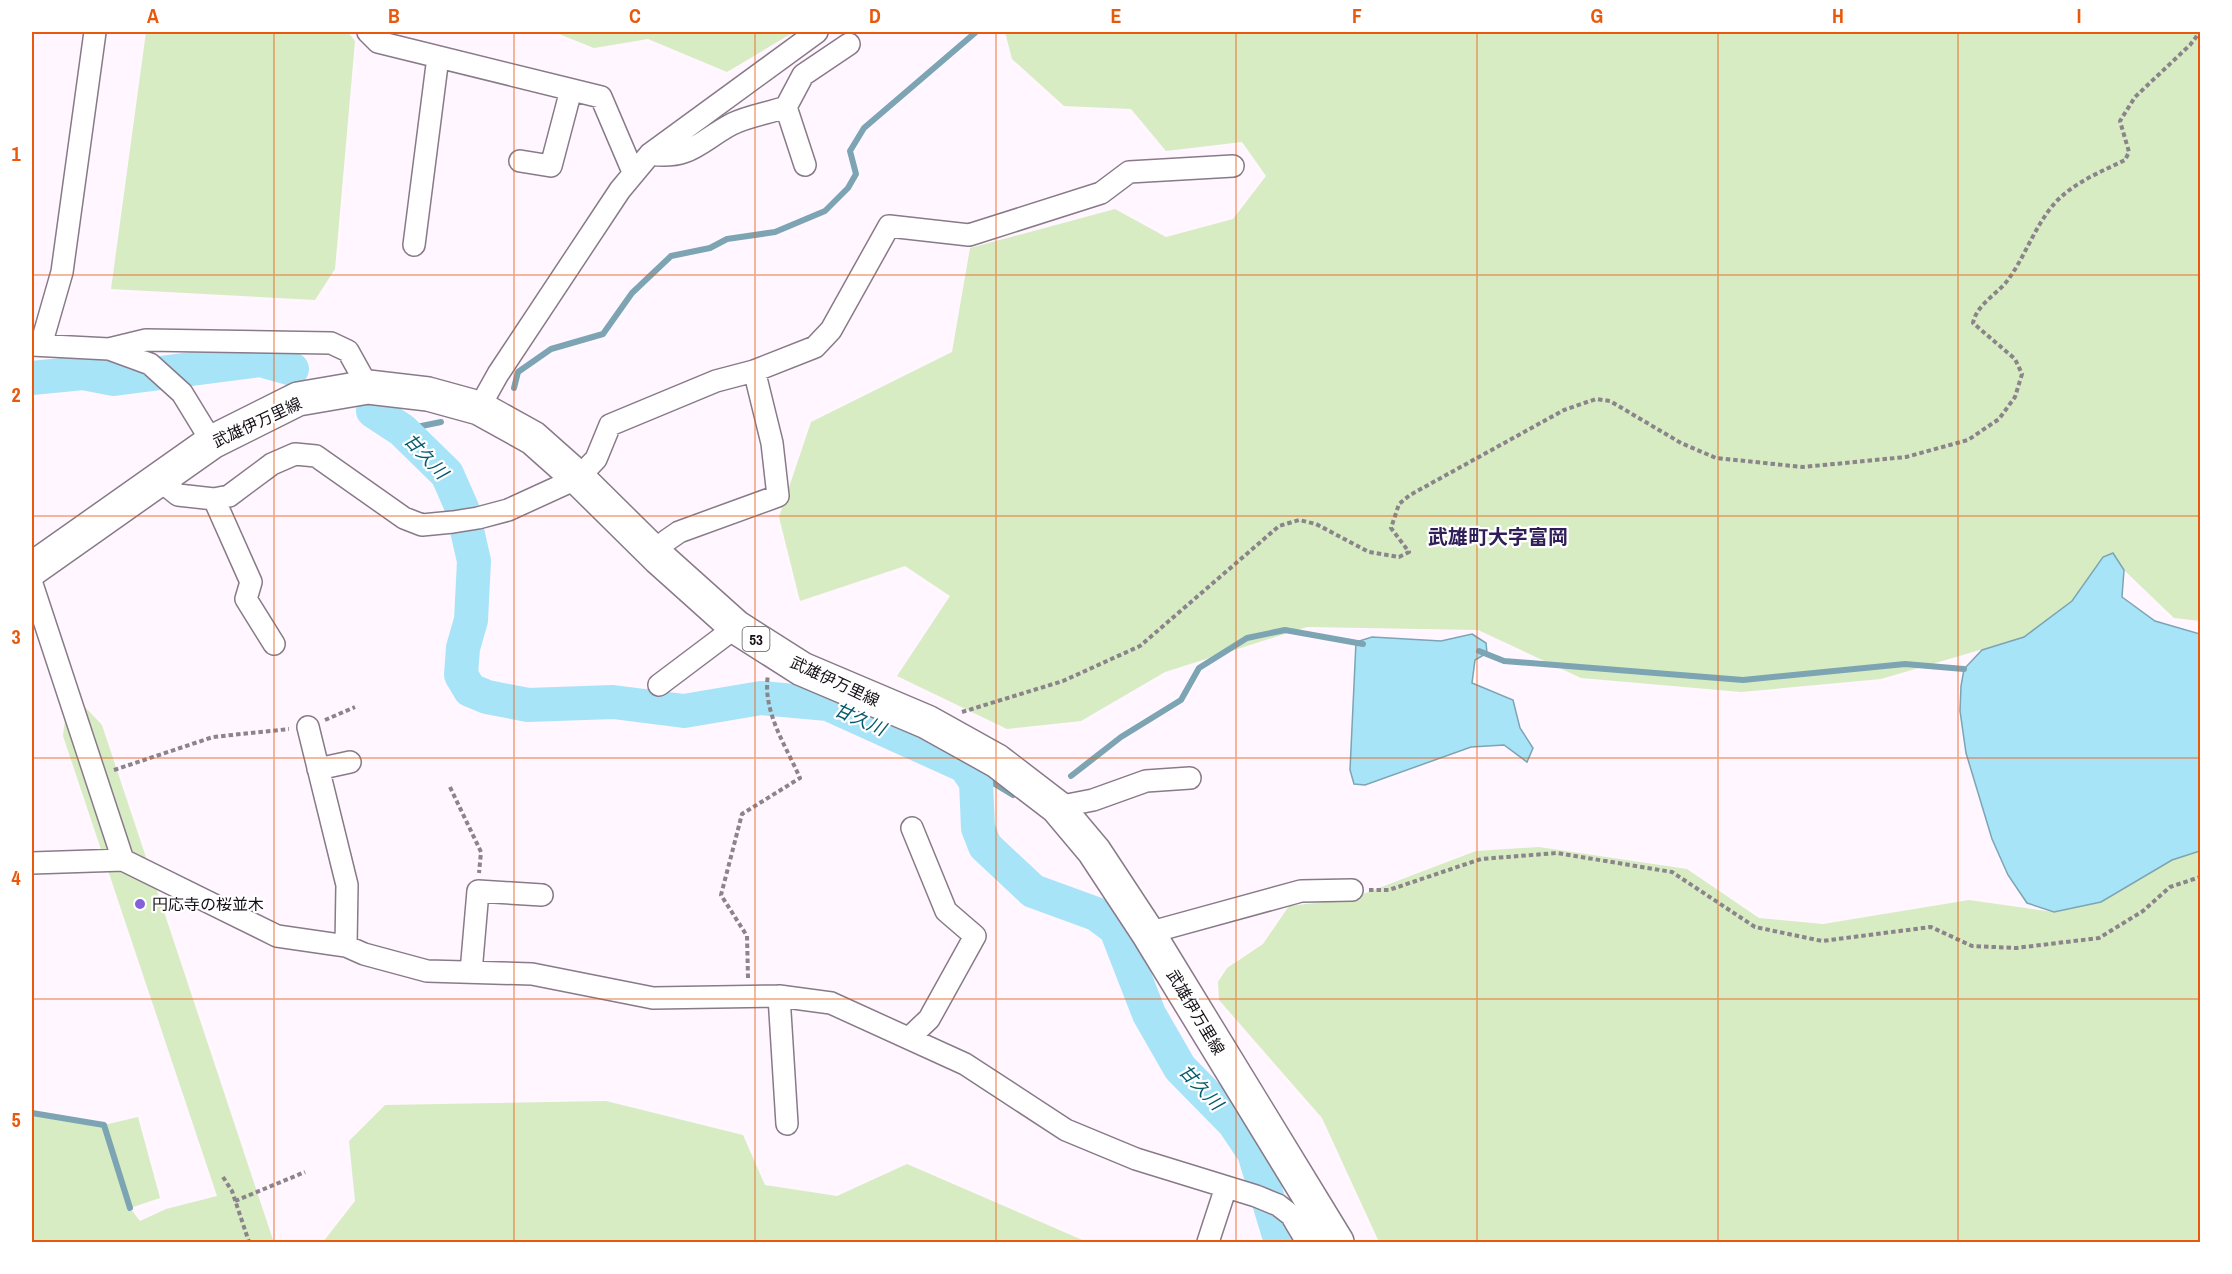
<svg xmlns="http://www.w3.org/2000/svg" width="2232" height="1274" font-family="'Archivo Narrow','Noto Sans JP',sans-serif">
<style>
.green{fill:#d8ecc3}
.water{fill:#a8e4f7;stroke:#7ca4b3;stroke-width:1.5}
.lines{fill:none;stroke-linecap:round;stroke-linejoin:round}
.stream{stroke:#7ca4b3;stroke-width:6}
.river{stroke:#a8e4f7;stroke-width:34}
.minor-casing{stroke:#887a88;stroke-width:24}
.primary-casing{stroke:#887a88;stroke-width:36}
.path{stroke:#8b848b;stroke-width:4;stroke-dasharray:4.5 3;stroke-linecap:butt}
.minor{stroke:#fff;stroke-width:21}
.primary{stroke:#fff;stroke-width:33}
.grid{fill:none;stroke:#e8590c;stroke-width:1.5;stroke-opacity:0.55}
.poi-dot{fill:#8361db;stroke:#fff;stroke-width:2}
.labels{text-anchor:middle;dominant-baseline:central;stroke-width:4.5;stroke-linejoin:round;paint-order:stroke}
.shield{fill:#fff;stroke:#5b585b;stroke-width:1.5}
.shield-label{font-size:15px;font-weight:bold;fill:#151015}
.street-label{font-size:16px;fill:#151015;stroke:#fff}
.poi-label{font-size:16px;fill:#151015;stroke:#fff;text-anchor:start}
.water-label{font-size:18px;font-style:italic;fill:#055a6d;stroke:#fff}
.quarter-label{font-size:20px;font-weight:bold;fill:#2f1e58;stroke:#fff}
.neatline{fill:none;stroke:#e8590c;stroke-width:2}
.grid-label{font-size:20px;text-anchor:middle;font-weight:bold;fill:#e8590c}
</style>
<rect width="100%" height="100%" fill="#fff6ff"/>
<!-- green -->
<path class="green" d="M 146,32 L 348,32 L 355,41 L 335,269 L 315,300 L 111,289 Z
M 554,32 L 794,32 L 727,72 L 648,39 L 594,48 Z
M 1005,32 L 2200,32 L 2200,621 L 2174,618 L 2124,570 L 2113,553 L 2103,557 L 2072,601 L 2024,637 L 1881,679 L 1741,692 L 1581,678 L 1478,630 L 1307,627 L 1165,672 L 1081,721 L 1007,729 L 897,676 L 950,596 L 905,566 L 800,601 L 779,517 L 811,422 L 952,352 L 970,248 L 1115,209 L 1166,237 L 1233,219 L 1266,176 L 1242,142 L 1166,151 L 1131,109 L 1064,106 L 1012,59 Z
M 84,706 L 102,725 L 273,1240 L 272,1242 L 32,1242 L 32,1113 L 104,1125 L 138,1117 L 160,1198 L 130,1208 L 140,1221 L 166,1209 L 217,1196 L 63,736 L 66,711 Z
M 1539,847 L 1687,869 L 1759,918 L 1823,924 L 1969,900 L 2054,912 L 2101,902 L 2172,860 L 2200,851 L 2200,1242 L 1379,1242 L 1322,1118 L 1219,1000 L 1218,982 L 1227,968 L 1263,944 L 1289,906 L 1350,899 L 1476,851 Z
M 606,1101 L 743,1135 L 765,1185 L 837,1196 L 907,1164 L 1087,1242 L 323,1242 L 355,1201 L 349,1141 L 385,1105 Z"/>
<!-- water -->
<path class="water" d="M 2113,553 L 2124,570 L 2122,597 L 2155,621 L 2200,634 L 2200,851 L 2172,860 L 2101,902 L 2054,912 L 2027,903 L 2008,875 L 1992,839 L 1966,753 L 1960,711 L 1961,686 L 1964,669 L 1982,650 L 2024,637 L 2072,601 L 2103,557 Z
M 1472,634 L 1486,643 L 1487,653 L 1475,660 L 1472,683 L 1513,700 L 1520,728 L 1533,748 L 1527,762 L 1504,745 L 1471,747 L 1365,785 L 1354,784 L 1350,770 L 1356,642 L 1372,637 L 1441,641 Z"/>
<g class="lines">
<!-- stream -->
<path class="stream" d="M 514,388 L 518,372 L 551,349 L 603,334 L 632,293 L 671,256 L 710,248 L 727,239 L 775,232 L 825,211 L 848,188 L 856,174 L 850,151 L 864,128 L 976,32
M 402,430 L 441,422
M 1479,651 L 1504,661 L 1743,680 L 1905,664 L 1964,669
M 965,766 L 1013,795
M 1071,776 L 1121,737 L 1181,700 L 1199,668 L 1247,638 L 1285,630 L 1363,644
M 32,1113 L 104,1125 L 130,1208"/>
<!-- river -->
<path class="river" d="M 32,378 L 83,373 L 114,379 L 260,360 L 292,369
M 373,411 L 402,430 L 447,474 L 462,508 L 474,561 L 471,620 L 463,648 L 461,675 L 470,690 L 487,697 L 528,705 L 613,702 L 684,711 L 761,698 L 828,704 L 965,766 L 976,782 L 978,828 L 985,846 L 1033,891 L 1096,914 L 1116,929 L 1149,1014 L 1180,1068 L 1234,1123 L 1254,1153 L 1281,1242"/>
<defs>
<path id="minor" d="M 368,32 L 378,42 L 601,97 L 633,172
M 786,107 L 805,165
M 650,154 C 690,160 700,141 732,124 C 748,116 769,113 786,107 L 803,75 L 849,44
M 520,161 L 551,166 L 571,90
M 414,245 L 438,57
M 32,345 L 109,349 L 150,364 L 182,393 L 212,442
M 41,345 L 62,272 L 95,32
M 109,349 L 146,340 L 331,343 L 348,351 L 368,387
M 479,408 L 498,374 L 620,190 L 650,154 L 817,32
M 158,479 L 178,495 L 214,499 L 229,496 L 272,464 L 295,454 L 316,456 L 404,518 L 422,525 L 453,522 L 478,518 L 508,510 L 578,478 L 596,459 L 610,425 L 716,381 L 754,371 L 815,347 L 831,330 L 889,226 L 969,235 L 1101,193 L 1129,172 L 1233,166
M 214,499 L 251,582 L 246,599 L 274,644
M 659,558 L 666,541 L 679,532 L 778,496 L 772,443 L 756,378
M 32,584 L 123,860
M 659,685 L 736,627
M 308,727 L 347,885 L 346,946
M 318,769 L 350,762
M 1057,807 L 1093,800 L 1146,781 L 1190,778
M 32,863 L 123,860 L 277,936 L 346,946 L 364,954 L 427,971 L 532,974 L 653,998 L 779,996 L 831,1003 L 965,1064 L 1066,1130 L 1136,1159 L 1256,1196 L 1278,1205 L 1291,1215 L 1307,1242
M 1148,933 L 1301,891 L 1352,890
M 471,972 L 478,891 L 542,895
M 779,996 L 787,1124
M 909,1038 L 929,1019 L 975,936 L 946,911 L 912,828
M 1208,1242 L 1226,1187"/>
<path id="primary" d="M 32,569 L 212,442 L 298,399 L 368,387 L 428,394 L 479,408 L 533,438 L 578,478 L 659,558 L 736,627 L 802,669 L 927,722 L 997,761 L 1057,807 L 1094,851 L 1148,933 L 1337,1242"/>
</defs>
<!-- minor casing -->
<use href="#minor" class="minor-casing"/>
<!-- primary casing -->
<use href="#primary" class="primary-casing"/>
<!-- path -->
<path class="path" d="M 962,712 L 1063,681 L 1140,646 L 1279,526 L 1299,520 L 1316,524 L 1369,552 L 1399,557 L 1409,552 L 1391,528 L 1399,504 L 1410,495 L 1564,410 L 1596,399 L 1610,401 L 1681,443 L 1716,458 L 1803,467 L 1906,457 L 1968,440 L 1999,419 L 2015,397 L 2022,374 L 2015,359 L 1973,323 C 1977,303 1999,294 2010,277 C 2026,254 2036,224 2055,203 C 2074,182 2101,172 2125,160 L 2129,152 L 2120,121 L 2135,97 L 2190,45 L 2200,32
M 325,720 L 355,707
M 114,770 L 213,737 L 289,729
M 450,787 L 481,852 L 479,873
M 1369,890 L 1389,890 L 1481,859 L 1557,853 L 1672,872 L 1755,927 L 1822,941 L 1931,927 L 1972,946 L 2016,948 L 2099,938 L 2143,911 L 2170,887 L 2200,877
M 748,978 L 747,936 L 721,895 L 742,814 L 800,778 C 786,746 762,711 768,675
M 223,1177 L 232,1191 L 249,1242
M 235,1201 L 305,1172"/>
<!-- minor -->
<use href="#minor" class="minor"/>
<!-- primary -->
<use href="#primary" class="primary"/>
</g>
<!-- grid -->
<path class="grid" d="M 274,32 L 274,1242M 514,32 L 514,1242M 755,32 L 755,1242M 996,32 L 996,1242M 1236,32 L 1236,1242M 1477,32 L 1477,1242M 1718,32 L 1718,1242M 1958,32 L 1958,1242M 32,275 L 2200,275M 32,516 L 2200,516M 32,758 L 2200,758M 32,999 L 2200,999"/>
<!-- markers -->
<circle class="poi-dot" cx="140" cy="904" r="6"/>
<g class="labels">
<!-- shield labels -->
<rect class="shield" x="742.5" y="627" width="27" height="24" rx="4.5"/>
<g class="shield-label">
<text x="756" y="639">53</text>
</g>
<!-- street labels -->
<g class="street-label">
<text transform="translate(257 422) rotate(-25)">武雄伊万里線</text>
<text transform="translate(835 681) rotate(25)">武雄伊万里線</text>
<text transform="translate(1196 1012) rotate(59)">武雄伊万里線</text>
</g>
<!-- poi labels -->
<g class="poi-label">
<text x="152" y="904">円応寺の桜並木</text>
</g>
<!-- water labels -->
<g class="water-label">
<text transform="translate(426 456) rotate(47)">甘久川</text>
<text transform="translate(860 719) rotate(24)">甘久川</text>
<text transform="translate(1201 1087) rotate(47)">甘久川</text>
</g>
<!-- quarter labels -->
<g class="quarter-label">
<text x="1498" y="536">武雄町大字富岡</text>
</g>
</g>
<!-- border -->
<rect width="2232" height="1274" fill="none" stroke="#ffffff" stroke-width="66"/>
<rect x="33" y="33" width="2166" height="1208" class="neatline"/>
<g class="grid-label">
<text x="153" y="23">A</text>
<text x="394" y="23">B</text>
<text x="635" y="23">C</text>
<text x="875" y="23">D</text>
<text x="1116" y="23">E</text>
<text x="1357" y="23">F</text>
<text x="1597" y="23">G</text>
<text x="1838" y="23">H</text>
<text x="2079" y="23">I</text>
<text x="16" y="161">1</text>
<text x="16" y="402">2</text>
<text x="16" y="644">3</text>
<text x="16" y="885">4</text>
<text x="16" y="1127">5</text>
</g>
</svg>
